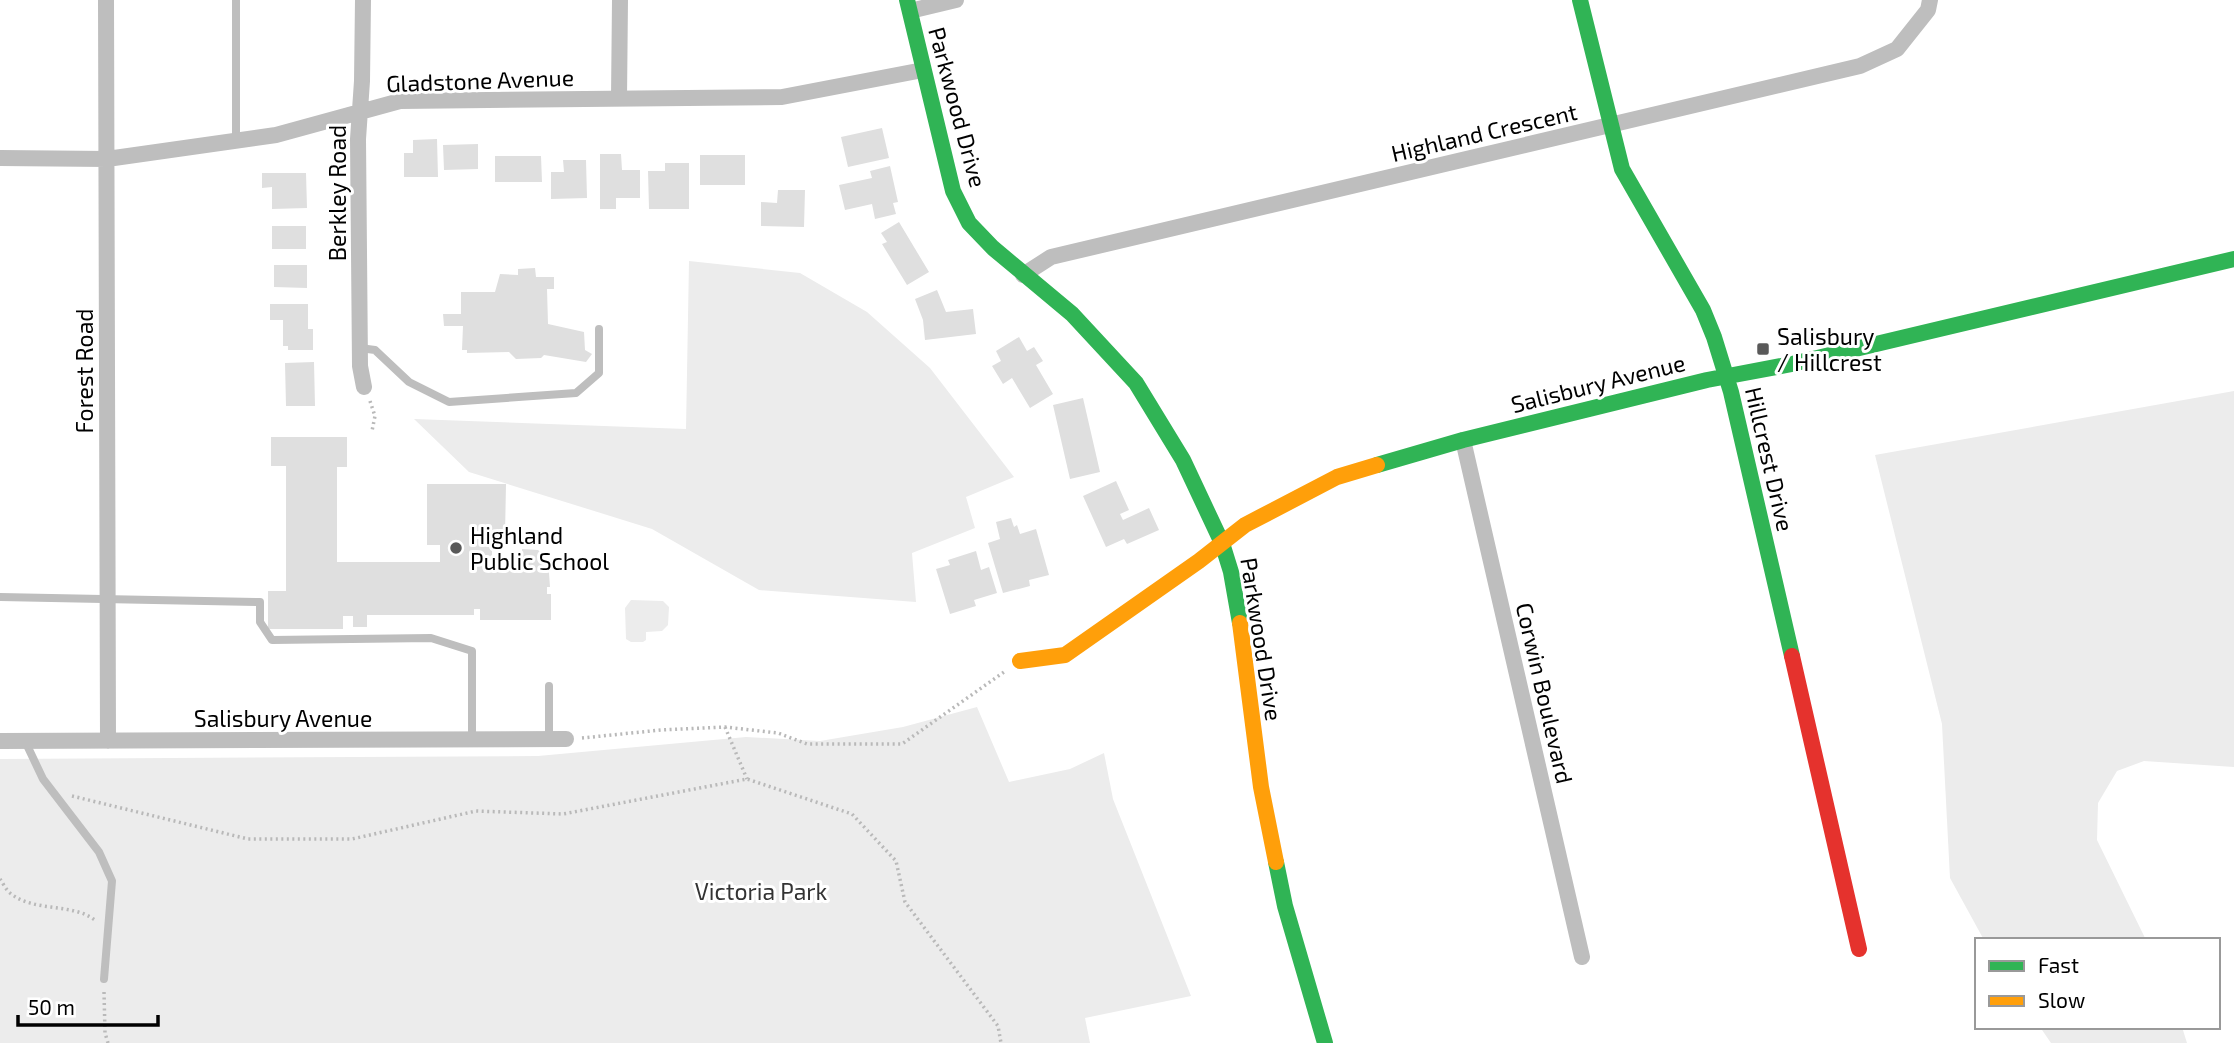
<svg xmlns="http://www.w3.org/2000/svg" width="2234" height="1043" font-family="'Exo 2',sans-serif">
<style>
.green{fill:#ececec}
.building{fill:#dfdfdf}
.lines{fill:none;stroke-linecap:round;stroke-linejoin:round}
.path{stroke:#b9b9b9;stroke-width:3.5;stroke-dasharray:2 3.5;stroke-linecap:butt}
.lane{stroke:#bebebe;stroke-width:8}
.street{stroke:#bebebe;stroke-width:16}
.fast{stroke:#30b455;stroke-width:16}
.slow{stroke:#ff9f0a;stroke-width:16}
.jam{stroke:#e5322d;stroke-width:16}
.poi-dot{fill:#595959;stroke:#fff;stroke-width:2.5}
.labels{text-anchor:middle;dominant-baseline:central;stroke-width:6;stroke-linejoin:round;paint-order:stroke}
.street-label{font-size:23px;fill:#000;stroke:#fff}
.poi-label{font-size:23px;fill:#000;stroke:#fff;text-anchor:start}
.park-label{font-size:23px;fill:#333;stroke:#fff}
</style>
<rect width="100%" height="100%" fill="#fff"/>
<!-- green -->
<path class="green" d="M 689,261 L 800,273 L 867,312 L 930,368 L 1014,477 L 966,497 L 975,528 L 912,553 L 916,602 L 759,590 L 652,529 L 469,472 L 414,419 L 686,429 Z
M 2234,391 L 2234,767 L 2144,761 L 2117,771 L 2098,803 L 2097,840 L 2146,940 L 1984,940 L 1950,878 L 1942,724 L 1875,455 Z
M 631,600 L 663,601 L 669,607 L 668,625 L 662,631 L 646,632 L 646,640 L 643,642 L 631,642 L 626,639 L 625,608 Z
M 977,707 L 1009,782 L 1070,769 L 1104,753 L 1113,799 L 1191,996 L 1085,1018 L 1090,1043 L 0,1043 L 0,759 L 538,756 L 746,737 L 820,741 L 903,727 Z
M 2040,1027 L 2182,1027 L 2187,1043 L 2051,1043 Z"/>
<!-- building -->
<path class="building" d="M 882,128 L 889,158 L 848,167 L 841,137 Z
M 437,139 L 438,177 L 404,177 L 404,153 L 413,153 L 413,140 Z
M 478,144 L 478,169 L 444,170 L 443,145 Z
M 600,154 L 621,154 L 622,170 L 640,170 L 640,198 L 616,198 L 616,209 L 600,209 Z
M 700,155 L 745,155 L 745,185 L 700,185 Z
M 495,156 L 541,156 L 542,182 L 495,182 Z
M 563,160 L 586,160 L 587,198 L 551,199 L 551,172 L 564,172 Z
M 665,163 L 689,163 L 689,209 L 649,209 L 648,171 L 665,171 Z
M 890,166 L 898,202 L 893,203 L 896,214 L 875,219 L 872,204 L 845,210 L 839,185 L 872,178 L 870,171 Z
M 262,173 L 306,173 L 307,208 L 272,209 L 272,187 L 262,188 Z
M 778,190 L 805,190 L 804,227 L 761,226 L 761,202 L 777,203 Z
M 899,222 L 929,272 L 907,285 L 882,244 L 887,242 L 881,233 Z
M 272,226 L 306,226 L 306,249 L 272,249 Z
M 274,265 L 307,265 L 307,288 L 274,287 Z
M 535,268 L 536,277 L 554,277 L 554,289 L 547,289 L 548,324 L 584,332 L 585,350 L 592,354 L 586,362 L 544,355 L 541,358 L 516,359 L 509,352 L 467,353 L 467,350 L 462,350 L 463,326 L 444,326 L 443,314 L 461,314 L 461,292 L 495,292 L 500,274 L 518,275 L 518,269 Z
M 937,290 L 946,312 L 973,309 L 976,334 L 925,340 L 923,320 L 915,299 Z
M 270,304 L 308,304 L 308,329 L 313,329 L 313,350 L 288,350 L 288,346 L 283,346 L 283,320 L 270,320 Z
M 1019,337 L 1027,351 L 1034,347 L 1043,361 L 1036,365 L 1053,394 L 1030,408 L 1012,378 L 1003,384 L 992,366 L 1001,361 L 996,351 Z
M 314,362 L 315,406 L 286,406 L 285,363 Z
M 1083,398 L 1100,472 L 1070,479 L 1053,405 Z
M 271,437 L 347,437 L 347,467 L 337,467 L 337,562 L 440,562 L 440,545 L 427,545 L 427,484 L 506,484 L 505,535 L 502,542 L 492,545 L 492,560 L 522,561 L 522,549 L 538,550 L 548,559 L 550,587 L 547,587 L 547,594 L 551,594 L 551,620 L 480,620 L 480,609 L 474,609 L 474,615 L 367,615 L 367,627 L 353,627 L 353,616 L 343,616 L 343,629 L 268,629 L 268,591 L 286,591 L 286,466 L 271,466 Z
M 1116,481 L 1129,510 L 1120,514 L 1123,520 L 1149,508 L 1159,530 L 1127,544 L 1124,539 L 1106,547 L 1083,496 Z
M 1011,518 L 1014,527 L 1017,525 L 1020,534 L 1036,529 L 1049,575 L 1029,580 L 1030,586 L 1003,593 L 988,543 L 1000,539 L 996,522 Z
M 976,551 L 981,570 L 989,567 L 997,593 L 974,600 L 976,606 L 950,614 L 936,569 L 950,565 L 948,560 Z"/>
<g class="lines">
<!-- path -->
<path class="path" d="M 370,401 L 375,416 L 372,431
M 725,727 L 747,779
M 582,738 L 661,730 L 725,727 L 778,733 L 807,744 L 902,744 L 1004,672
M 72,796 L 248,839 L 352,839 L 476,811 L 563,814 L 747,779 L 852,814 L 896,861 L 905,902 L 998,1026 L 1001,1043
M 0,879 C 3,883 6,890 10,893 C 34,913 73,902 96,921
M 104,992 L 105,1033 L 108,1043"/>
<!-- lane -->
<path class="lane" d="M 236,0 L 236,141
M 360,348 L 375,350 L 409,382 L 449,402 L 576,393 L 599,373 L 599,329
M 0,597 L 260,602 L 260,622 L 272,640 L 431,638 L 472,651 L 472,740
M 549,686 L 549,740
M 25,741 L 43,779 L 99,852 L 112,881 L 104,979"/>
<!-- street -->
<path class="street" d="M 106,0 L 108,741
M 363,0 L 362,81 L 358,139 L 360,366 L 364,387
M 910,11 L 956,0
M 619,98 L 620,0
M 0,158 L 107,159 L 276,135 L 400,101 L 782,97 L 923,70
M 1023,275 L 1051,257 L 1860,66 L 1897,49 L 1928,10 L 1930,0
M 1463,440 L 1582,957
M 0,741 L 566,739"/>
<!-- fast -->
<path class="fast" d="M 907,0 L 953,191 L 969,223 L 993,248 L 1072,314 L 1136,383 L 1183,460 L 1222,543 L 1231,572 L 1240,623
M 1580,0 L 1622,169 L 1703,310 L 1714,337 L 1731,392 L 1792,656
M 1377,465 L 1463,440 L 1707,380 L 1792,364 L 2234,259
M 1276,862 L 1285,906 L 1325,1043"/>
<!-- slow -->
<path class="slow" d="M 1240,623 L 1261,787 L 1276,862
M 1020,661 L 1065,655 L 1199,561 L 1245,525 L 1337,477 L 1377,465"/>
<!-- jam -->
<path class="jam" d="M 1792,656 L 1859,949"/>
</g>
<!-- markers -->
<g class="poi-dot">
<rect x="1756" y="342" width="14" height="14" rx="3.5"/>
<circle cx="456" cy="548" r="7"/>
</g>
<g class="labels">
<!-- street labels -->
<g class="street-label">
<text transform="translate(480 80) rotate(-2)">Gladstone Avenue</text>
<text transform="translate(958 107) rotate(75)">Parkwood Drive</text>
<text transform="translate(1484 132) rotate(-13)">Highland Crescent</text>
<text transform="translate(337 193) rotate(-90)">Berkley Road</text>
<text transform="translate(84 371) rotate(-90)">Forest Road</text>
<text transform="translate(1598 383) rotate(-14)">Salisbury Avenue</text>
<text transform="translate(1770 459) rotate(77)">Hillcrest Drive</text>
<text transform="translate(1262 639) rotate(81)">Parkwood Drive</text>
<text transform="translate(1545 693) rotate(77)">Corwin Boulevard</text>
<text x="283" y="718">Salisbury Avenue</text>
</g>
<!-- poi labels -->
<g class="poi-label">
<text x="1777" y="336">Salisbury<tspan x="1777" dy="26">/ Hillcrest</tspan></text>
<text x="470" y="535">Highland<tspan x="470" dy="26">Public School</tspan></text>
</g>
<!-- park labels -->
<g class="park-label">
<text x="761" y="891">Victoria Park</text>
</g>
</g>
<!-- legend -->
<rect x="1975" y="938" width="245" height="91" fill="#ffffff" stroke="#999999" stroke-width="2"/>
<rect x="1989" y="961" width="35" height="10" fill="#30b455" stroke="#999999" stroke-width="2"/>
<text x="2038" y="973" font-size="21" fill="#000000">Fast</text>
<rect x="1989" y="996" width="35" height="10" fill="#ff9f0a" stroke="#999999" stroke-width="2"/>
<text x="2038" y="1008" font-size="21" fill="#000000">Slow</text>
<!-- scale -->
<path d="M18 1015v10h140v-10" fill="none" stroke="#000000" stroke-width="3.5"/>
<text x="28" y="1015" font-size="21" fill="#000000" stroke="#ffffff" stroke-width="5" paint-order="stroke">50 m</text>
</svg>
